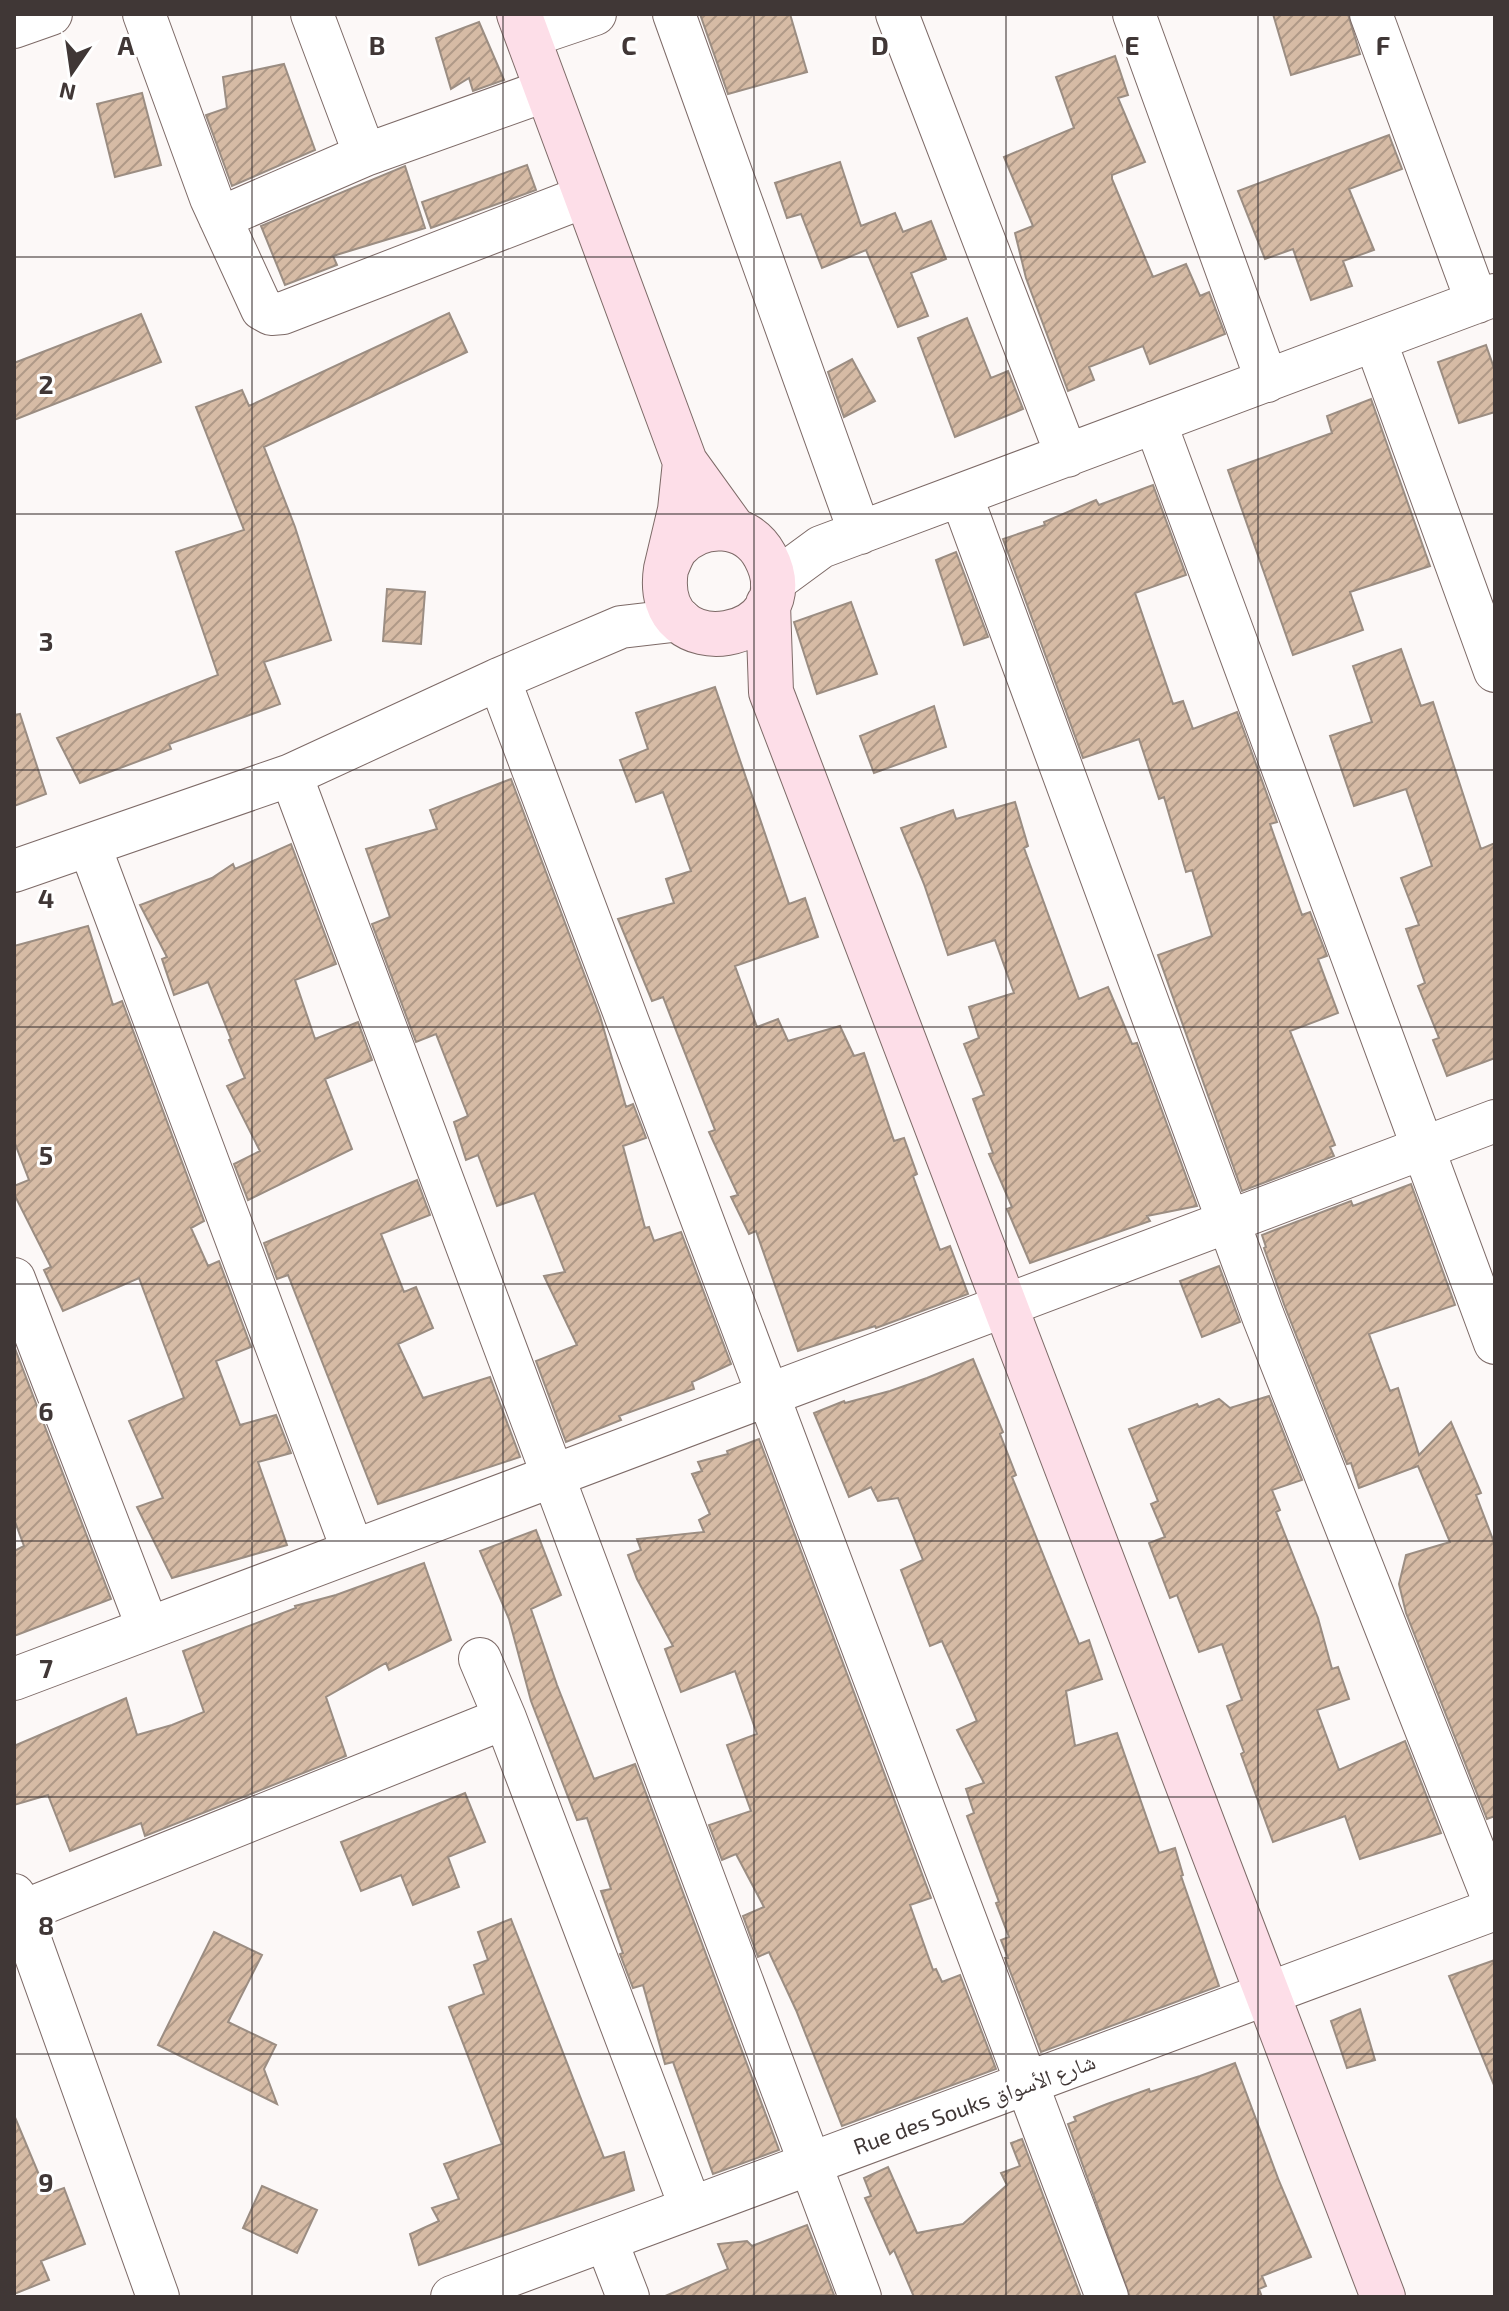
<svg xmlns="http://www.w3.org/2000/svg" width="1509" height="2311" font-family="'Exo 2','Noto Naskh Arabic',sans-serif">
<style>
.building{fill:url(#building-hatch);stroke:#9b8d82;stroke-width:2}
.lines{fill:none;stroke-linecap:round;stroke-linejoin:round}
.street-casing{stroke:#7d6a67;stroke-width:44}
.secondary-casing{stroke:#7d6a67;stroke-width:46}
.street{stroke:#fff;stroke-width:42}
.secondary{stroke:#fddee8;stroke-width:44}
.grid{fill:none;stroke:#403736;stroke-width:2;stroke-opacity:0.55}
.labels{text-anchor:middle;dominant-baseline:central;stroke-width:6;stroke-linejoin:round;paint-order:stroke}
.street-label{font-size:22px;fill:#403736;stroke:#fff}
.grid-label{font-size:26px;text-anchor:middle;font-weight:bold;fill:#403736;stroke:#fff;stroke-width:6;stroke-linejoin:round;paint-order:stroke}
</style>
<defs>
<pattern id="building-hatch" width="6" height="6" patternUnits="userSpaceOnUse" patternTransform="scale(2)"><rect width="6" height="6" fill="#d6bba5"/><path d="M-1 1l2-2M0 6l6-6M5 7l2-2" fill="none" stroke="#af9987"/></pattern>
</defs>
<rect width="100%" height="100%" fill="#fcf8f7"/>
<!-- building -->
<path class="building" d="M 700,14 L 790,14 L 807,72 L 728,94 Z
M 1273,14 L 1348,14 L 1360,54 L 1291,75 Z
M 479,22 L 504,80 L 473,91 L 469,78 L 451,89 L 436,38 Z
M 1115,56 L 1128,95 L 1118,98 L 1145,162 L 1112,175 L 1112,179 L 1153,277 L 1186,264 L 1200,296 L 1209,292 L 1225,334 L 1150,364 L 1143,346 L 1089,367 L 1094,380 L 1068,391 L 1026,278 L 1015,233 L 1033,226 L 1004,157 L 1074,128 L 1056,77 Z
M 284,64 L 315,150 L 232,186 L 206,115 L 227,108 L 223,77 Z
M 142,93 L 161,165 L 115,177 L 97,104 Z
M 1389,135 L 1402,169 L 1349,189 L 1374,250 L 1343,261 L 1352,286 L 1311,300 L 1293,249 L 1265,259 L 1238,191 Z
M 840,162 L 861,226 L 895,213 L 903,232 L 931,221 L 946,259 L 911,273 L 928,316 L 898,327 L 866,250 L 822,268 L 801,214 L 787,218 L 775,183 Z
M 527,165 L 536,190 L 431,228 L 422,202 Z
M 405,166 L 425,228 L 333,256 L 337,265 L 285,285 L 261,226 Z
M 449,313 L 467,352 L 264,447 L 295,527 L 331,640 L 264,662 L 280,704 L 169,744 L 171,749 L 80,783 L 57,738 L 218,675 L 176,552 L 244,530 L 196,407 L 242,390 L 249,406 Z
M 141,314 L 161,362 L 14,420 L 14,363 Z
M 967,318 L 991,378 L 1008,371 L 1023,409 L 955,437 L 918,338 Z
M 1486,345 L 1495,371 L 1495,412 L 1459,423 L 1438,362 Z
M 852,359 L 875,401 L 844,417 L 828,372 Z
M 1371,399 L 1430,566 L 1350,592 L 1363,630 L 1293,655 L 1228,470 L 1332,433 L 1327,416 Z
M 1153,485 L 1186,575 L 1135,593 L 1173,704 L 1183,701 L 1193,729 L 1237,712 L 1277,822 L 1270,824 L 1302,915 L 1310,912 L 1327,956 L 1318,959 L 1338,1013 L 1290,1031 L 1335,1145 L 1330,1147 L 1334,1156 L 1242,1191 L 1158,955 L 1212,936 L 1192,870 L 1186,872 L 1164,797 L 1159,799 L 1139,739 L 1083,758 L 1003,539 L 1045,525 L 1044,522 L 1096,500 L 1099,505 Z
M 956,552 L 988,637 L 964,645 L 936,560 Z
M 387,589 L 425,592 L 421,644 L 383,641 Z
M 851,602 L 877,674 L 817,694 L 794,622 Z
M 1401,649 L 1421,706 L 1433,702 L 1481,849 L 1495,843 L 1495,1058 L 1447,1076 L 1433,1040 L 1439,1038 L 1418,986 L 1425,983 L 1406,929 L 1419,925 L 1401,878 L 1432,866 L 1406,789 L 1354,806 L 1330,736 L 1372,722 L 1353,666 Z
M 715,687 L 789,904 L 805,898 L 818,937 L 735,966 L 757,1027 L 778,1019 L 788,1041 L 840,1026 L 854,1056 L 864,1053 L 894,1141 L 904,1138 L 917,1174 L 913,1176 L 940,1250 L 950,1246 L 968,1294 L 876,1328 L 875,1326 L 798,1351 L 756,1231 L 749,1234 L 731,1197 L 738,1195 L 709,1132 L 715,1130 L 663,997 L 652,1001 L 618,919 L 674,903 L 666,879 L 691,871 L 663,792 L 636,802 L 620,760 L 648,749 L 636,713 Z
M 934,706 L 946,747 L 874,773 L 860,736 Z
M 20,714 L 46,794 L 14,806 L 14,715 Z
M 511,779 L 600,1016 L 626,1107 L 633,1104 L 646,1138 L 623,1146 L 645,1228 L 649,1227 L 654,1241 L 681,1232 L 731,1364 L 692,1382 L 694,1389 L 619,1416 L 621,1420 L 566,1442 L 536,1361 L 577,1345 L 544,1276 L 565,1272 L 534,1193 L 497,1206 L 478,1155 L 466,1160 L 454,1122 L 468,1116 L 436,1034 L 416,1042 L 372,924 L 390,917 L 366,849 L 437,829 L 430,810 Z
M 1015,802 L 1028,846 L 1024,848 L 1079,999 L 1108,987 L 1132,1044 L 1137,1043 L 1197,1206 L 1147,1216 L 1150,1221 L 1030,1263 L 1007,1209 L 1012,1207 L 989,1154 L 993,1153 L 973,1099 L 984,1095 L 964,1044 L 979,1038 L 969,1007 L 1014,993 L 995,940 L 948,955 L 924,884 L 901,828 L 953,810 L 956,819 Z
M 291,844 L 336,964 L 295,980 L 315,1039 L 358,1022 L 372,1060 L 325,1079 L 352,1149 L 248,1200 L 234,1164 L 260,1151 L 227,1086 L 245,1078 L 229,1040 L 231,1039 L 208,982 L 174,995 L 162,959 L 167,957 L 140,905 L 212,878 L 233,864 L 235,869 Z
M 88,926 L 113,1005 L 122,1001 L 204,1221 L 191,1228 L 208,1266 L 219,1261 L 251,1347 L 216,1361 L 240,1425 L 276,1415 L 291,1453 L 258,1462 L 287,1545 L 172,1578 L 137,1507 L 163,1498 L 129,1421 L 184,1398 L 139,1278 L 63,1311 L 44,1270 L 51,1267 L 14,1194 L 14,1186 L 29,1180 L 14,1141 L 14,946 Z
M 417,1180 L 430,1215 L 381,1234 L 404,1292 L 416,1287 L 433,1328 L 398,1344 L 423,1398 L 490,1377 L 520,1457 L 378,1504 L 288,1275 L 277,1279 L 264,1243 Z
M 1411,1184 L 1455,1305 L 1369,1334 L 1390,1391 L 1398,1388 L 1419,1455 L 1451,1422 L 1481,1493 L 1476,1495 L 1495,1545 L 1495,1816 L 1487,1819 L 1406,1613 L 1399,1584 L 1406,1555 L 1450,1542 L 1418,1466 L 1359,1488 L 1351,1463 L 1347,1464 L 1285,1307 L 1264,1248 L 1266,1247 L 1262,1235 L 1351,1201 L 1353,1206 Z
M 1219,1266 L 1240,1322 L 1202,1337 L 1180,1281 Z
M 14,1346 L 111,1599 L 14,1636 L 14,1551 L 24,1546 L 14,1519 Z
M 973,1359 L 1003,1432 L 1000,1434 L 1016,1475 L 1012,1477 L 1079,1644 L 1089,1640 L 1102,1679 L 1066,1691 L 1075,1746 L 1117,1733 L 1159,1853 L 1175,1848 L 1183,1875 L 1181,1876 L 1219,1986 L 1041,2052 L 1005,1958 L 1008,1958 L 1001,1940 L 1009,1937 L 996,1903 L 999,1902 L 967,1816 L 974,1813 L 966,1789 L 984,1783 L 957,1730 L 977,1721 L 942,1641 L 930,1646 L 901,1570 L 923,1560 L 898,1498 L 878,1501 L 871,1487 L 849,1497 L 814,1413 L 844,1401 L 845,1403 L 890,1391 L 927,1378 Z
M 1269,1396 L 1302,1480 L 1272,1490 L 1280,1510 L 1276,1512 L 1318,1618 L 1332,1669 L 1338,1667 L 1349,1699 L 1317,1710 L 1339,1770 L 1405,1741 L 1441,1833 L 1360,1859 L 1345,1816 L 1273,1842 L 1241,1754 L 1244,1752 L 1227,1706 L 1242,1700 L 1222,1644 L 1199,1652 L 1177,1595 L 1170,1598 L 1149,1543 L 1165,1537 L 1151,1504 L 1158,1501 L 1129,1429 L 1197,1404 L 1199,1407 L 1219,1399 L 1230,1408 Z
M 759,1439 L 931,1898 L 910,1905 L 933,1970 L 936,1969 L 942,1982 L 960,1975 L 996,2069 L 842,2126 L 796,2010 L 769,1952 L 758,1957 L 743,1916 L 764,1907 L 736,1854 L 722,1860 L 709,1825 L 751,1811 L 727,1745 L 757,1734 L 735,1671 L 681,1692 L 665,1649 L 673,1646 L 637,1579 L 628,1555 L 641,1550 L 637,1539 L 704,1532 L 699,1520 L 710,1514 L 692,1474 L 702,1471 L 698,1462 L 728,1454 L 727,1451 Z
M 536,1530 L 561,1595 L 531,1609 L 557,1685 L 594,1779 L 635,1764 L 779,2150 L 713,2174 L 673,2062 L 665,2064 L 643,1985 L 633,1988 L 620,1954 L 623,1953 L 601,1891 L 611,1889 L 587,1818 L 577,1820 L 531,1701 L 509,1619 L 480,1551 Z
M 424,1563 L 451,1640 L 389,1670 L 386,1663 L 326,1697 L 346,1756 L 145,1836 L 141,1823 L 70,1851 L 48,1795 L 14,1805 L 14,1746 L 126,1698 L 137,1735 L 172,1725 L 204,1712 L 183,1651 L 296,1608 L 295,1606 L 336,1595 Z
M 465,1793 L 485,1842 L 448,1857 L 459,1887 L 413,1905 L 401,1875 L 361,1891 L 341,1842 Z
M 511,1919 L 604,2158 L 624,2152 L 634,2190 L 419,2265 L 410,2234 L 439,2221 L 432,2208 L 459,2199 L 444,2164 L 502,2144 L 449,2007 L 484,1994 L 474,1965 L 488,1960 L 478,1932 Z
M 214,1932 L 262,1955 L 228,2022 L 276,2045 L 264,2069 L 277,2104 L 158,2045 Z
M 1495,1960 L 1495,2085 L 1494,2085 L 1449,1976 Z
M 1360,2009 L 1375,2060 L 1347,2068 L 1331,2021 Z
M 1235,2063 L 1279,2181 L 1311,2257 L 1262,2276 L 1266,2286 L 1259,2289 L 1262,2297 L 1130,2297 L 1068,2124 L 1076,2121 L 1074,2117 L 1107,2104 L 1149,2089 L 1150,2092 L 1200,2076 Z
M 14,2115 L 47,2194 L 64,2188 L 85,2244 L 41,2261 L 49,2280 L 14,2294 Z
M 1022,2139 L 1081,2297 L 914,2297 L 894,2250 L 890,2254 L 865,2198 L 871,2196 L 864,2178 L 888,2167 L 917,2233 L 963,2224 L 1007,2185 L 1001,2173 L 1020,2166 L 1011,2143 Z
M 262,2186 L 317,2210 L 297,2253 L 243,2228 Z
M 807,2225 L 834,2295 L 663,2297 L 728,2269 L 718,2244 L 747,2241 L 752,2246 Z"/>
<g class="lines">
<defs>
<path id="street" d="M 144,14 L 211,198 L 262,309 L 271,314 L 283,313 L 586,196
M 312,14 L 365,155
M 674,14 L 860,533
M 897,14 L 1067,456
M 1134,14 L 1267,381
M 1371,14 L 1477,302
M 14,27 L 51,14
M 527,37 L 595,14
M 220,218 L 365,155 L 547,90
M 1375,340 L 1495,671
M 1155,422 L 1495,1343
M 961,495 L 1263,1316 L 1495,1904
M 772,583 L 821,547 L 1495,295
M 499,679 L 1107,2297
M 291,775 L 860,2297
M 90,847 L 353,1551
M 14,871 L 291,775 L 499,679 L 621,627 L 681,620
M 14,1279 L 148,1628
M 480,1659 L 505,1718 L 691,2208
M 14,1679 L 1495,1121
M 14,1895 L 158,2297
M 21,1912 L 505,1718
M 606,2240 L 628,2297
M 452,2297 L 1495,1909"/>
<path id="secondary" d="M 519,14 L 685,462 L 734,530
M 666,569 C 669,562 672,553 677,547 C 702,520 747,522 765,556 C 811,642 650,671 666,569 L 680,510 L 685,462
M 768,604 L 771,692 L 1383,2297"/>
</defs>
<!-- street casing -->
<use href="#street" class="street-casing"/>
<!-- secondary casing -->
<use href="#secondary" class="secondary-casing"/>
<!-- street -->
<use href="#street" class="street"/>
<!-- secondary -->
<use href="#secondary" class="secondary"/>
</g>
<!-- grid -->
<path class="grid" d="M 252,14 L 252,2297M 503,14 L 503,2297M 754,14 L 754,2297M 1006,14 L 1006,2297M 1258,14 L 1258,2297M 14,257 L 1495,257M 14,514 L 1495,514M 14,770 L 1495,770M 14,1027 L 1495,1027M 14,1284 L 1495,1284M 14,1541 L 1495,1541M 14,1797 L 1495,1797M 14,2054 L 1495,2054"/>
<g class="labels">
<!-- street labels -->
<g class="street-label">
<text transform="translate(974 2103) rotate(-20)">Rue des Souks شارع الأسواق</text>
</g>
</g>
<g class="grid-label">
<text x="126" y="55">A</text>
<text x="377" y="55">B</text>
<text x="629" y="55">C</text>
<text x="880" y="55">D</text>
<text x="1132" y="55">E</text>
<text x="1383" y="55">F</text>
<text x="46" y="394">2</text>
<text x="46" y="651">3</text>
<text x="46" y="908">4</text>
<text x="46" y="1165">5</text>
<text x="46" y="1421">6</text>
<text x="46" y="1678">7</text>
<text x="46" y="1935">8</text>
<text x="46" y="2192">9</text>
</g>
<!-- border -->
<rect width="1509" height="2311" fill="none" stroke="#403736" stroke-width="32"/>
<!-- north arrow -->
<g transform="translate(72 72) rotate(193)" stroke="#ffffff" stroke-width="6" paint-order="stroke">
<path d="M0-6L14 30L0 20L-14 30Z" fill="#403736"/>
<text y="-12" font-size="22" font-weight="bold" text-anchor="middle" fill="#403736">N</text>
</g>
</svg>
